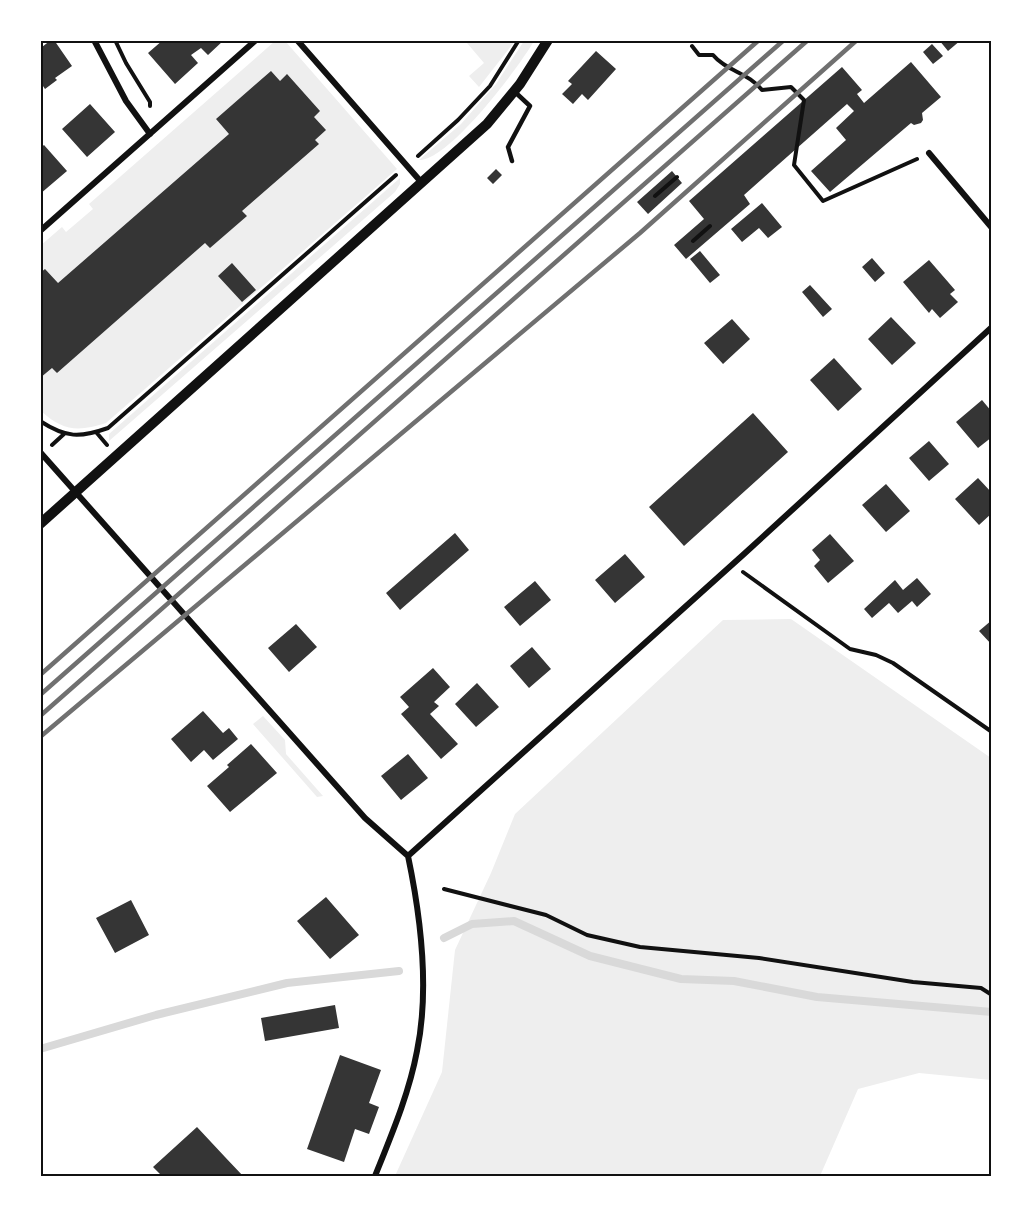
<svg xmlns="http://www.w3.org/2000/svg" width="1032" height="1217" font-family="'Noto Sans',sans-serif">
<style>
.green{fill:#eee}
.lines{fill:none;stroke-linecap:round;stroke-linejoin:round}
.stream{stroke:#d9d9d9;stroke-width:8}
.building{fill:#353535}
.path{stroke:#111;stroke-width:4}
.service{stroke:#111;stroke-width:4.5}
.minor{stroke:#111;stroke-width:6}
.tertiary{stroke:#111;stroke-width:10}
.rail{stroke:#707070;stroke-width:4.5}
.neatline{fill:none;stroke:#111;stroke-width:2}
</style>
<rect width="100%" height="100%" fill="#fff"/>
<!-- green -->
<path class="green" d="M 275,41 L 286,42 L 397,169 L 106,423 C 78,432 63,431 41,411 L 40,246 L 62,227 L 66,232 L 93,209 L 89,204 Z
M 470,41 L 515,41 L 479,87 L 469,76 L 484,63 L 467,43 Z
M 524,41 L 534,41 C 519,67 449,161 419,160 L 461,124 L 496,84 Z
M 400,178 L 400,184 L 395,192 L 109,441 L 109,434 Z
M 791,619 L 991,758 L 991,1080 L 919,1073 L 858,1089 L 820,1176 L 395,1176 L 442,1072 L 455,950 L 491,873 L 515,814 L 723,620 Z
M 263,716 L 285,740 L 286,754 L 323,796 L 317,797 L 253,724 Z"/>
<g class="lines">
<!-- stream -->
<path class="stream" d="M 444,938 L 472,924 L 514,921 L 590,956 L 681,979 L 734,981 L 817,997 L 992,1012
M 40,1049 L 156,1015 L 287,983 L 399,971"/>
</g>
<!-- building -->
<path class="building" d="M 51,40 L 54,40 L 72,66 L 55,78 L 57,80 L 45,89 L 43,86 L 40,88 L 40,44 L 42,47 Z
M 163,40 L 224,40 L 208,55 L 201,48 L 191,55 L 198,63 L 175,84 L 148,53 Z
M 939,40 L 961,40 L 948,51 Z
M 932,44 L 943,56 L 933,64 L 923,52 Z
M 596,51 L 616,69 L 588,100 L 582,94 L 573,104 L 562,94 L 572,84 L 568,81 Z
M 911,62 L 941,97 L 922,113 L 923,120 L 921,123 L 914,125 L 911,123 L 830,192 L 811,171 L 846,140 L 836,128 L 854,111 L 847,104 L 744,195 L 750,204 L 686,259 L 674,245 L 704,219 L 689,201 L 842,67 L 862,90 L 857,94 L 864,103 Z
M 271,71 L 280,81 L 287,74 L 320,111 L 314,117 L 326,130 L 315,140 L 319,144 L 242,211 L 247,216 L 210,248 L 205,243 L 57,373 L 52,368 L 40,378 L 40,273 L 45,269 L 58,283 L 229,134 L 216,119 Z
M 90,104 L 115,132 L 87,157 L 62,129 Z
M 44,145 L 67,171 L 40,194 L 40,148 Z
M 496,169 L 502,175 L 493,184 L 487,178 Z
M 672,171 L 682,183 L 648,214 L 637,202 Z
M 762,203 L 782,227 L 768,238 L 759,228 L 742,242 L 731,229 Z
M 700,251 L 720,275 L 710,283 L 690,259 Z
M 872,258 L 885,273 L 875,282 L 862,267 Z
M 929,260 L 955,290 L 950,294 L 958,302 L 940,318 L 932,309 L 929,313 L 903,282 Z
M 232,263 L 256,290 L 242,302 L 218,276 Z
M 810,285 L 832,309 L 823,317 L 802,292 Z
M 891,317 L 916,343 L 892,365 L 868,339 Z
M 732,319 L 750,339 L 723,364 L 704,343 Z
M 834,358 L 862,389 L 838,411 L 810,380 Z
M 982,400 L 992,412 L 992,437 L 978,448 L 956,422 Z
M 753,413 L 788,452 L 684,546 L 649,507 Z
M 929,441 L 949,464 L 929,481 L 909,458 Z
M 978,478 L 992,493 L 992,513 L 979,525 L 955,499 Z
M 886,484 L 910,511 L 886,532 L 862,505 Z
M 455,533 L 469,550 L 400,610 L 386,593 Z
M 830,534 L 854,561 L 828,583 L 814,566 L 820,560 L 812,550 Z
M 625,554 L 645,577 L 615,603 L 595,580 Z
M 917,578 L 931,594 L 917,607 L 912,601 L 898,613 L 889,603 L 872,618 L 864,609 L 895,580 L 903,590 Z
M 535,581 L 551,600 L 520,626 L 504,607 Z
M 992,620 L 992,645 L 979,631 Z
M 296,624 L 317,647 L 289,672 L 268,648 Z
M 532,647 L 551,669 L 529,688 L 510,666 Z
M 433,668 L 450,687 L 434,702 L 439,706 L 430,714 L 458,744 L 441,759 L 401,714 L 409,707 L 400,697 Z
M 477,683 L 499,707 L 476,727 L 455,704 Z
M 203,711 L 223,733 L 229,728 L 238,739 L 213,760 L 204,750 L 191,762 L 171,739 Z
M 251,744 L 277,773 L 230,812 L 207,786 L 229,767 L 227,765 Z
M 408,754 L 428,778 L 401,800 L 381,776 Z
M 326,897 L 359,935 L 330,959 L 297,921 Z
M 131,900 L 149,935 L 115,953 L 96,918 Z
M 335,1005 L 339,1028 L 265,1041 L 261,1018 Z
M 340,1055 L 381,1070 L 369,1103 L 379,1107 L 369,1134 L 355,1129 L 344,1162 L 307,1149 Z
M 197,1127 L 225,1157 L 243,1176 L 162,1176 L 153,1167 Z"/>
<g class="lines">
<!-- path -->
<path class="path" d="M 115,40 L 126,63 L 150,102 L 150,106
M 692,46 L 699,55 L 713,55 C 726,71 749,73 762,90 L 791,87 L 804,100 L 794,165 L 823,201 L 917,159
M 418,156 L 458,120 L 490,86 L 519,40
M 655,196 L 677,177
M 693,241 L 710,226
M 40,421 C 66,438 80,438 108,428 L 396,175
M 96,432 L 107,445
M 52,445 L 64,434
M 743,572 L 850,649 L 876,655 L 893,663 L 992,732
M 444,889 L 546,915 L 587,935 L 640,947 L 759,958 L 913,982 L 981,988 L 992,995"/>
<!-- service -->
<path class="service" d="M 512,161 L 508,147 L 530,106 L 515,92"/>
<!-- minor -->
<path class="minor" d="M 94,40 L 126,101 L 150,134
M 297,40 L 422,183
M 929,153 L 992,228
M 40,231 L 256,40
M 40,452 L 365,818 L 408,856
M 408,856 L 744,554 L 992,327
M 375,1176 C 391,1136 409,1094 417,1051 C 430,988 421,918 408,856"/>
<!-- tertiary -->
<path class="tertiary" d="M 40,524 L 487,124 L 520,84 L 548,40"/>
<!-- rail -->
<path class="rail" d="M 40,675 L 759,40
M 40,695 L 784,40
M 40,716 L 808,40
M 40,737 L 640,233 L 857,40"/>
</g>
<!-- border -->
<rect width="1032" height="1217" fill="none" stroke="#ffffff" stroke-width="84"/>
<rect x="42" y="42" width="948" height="1133" class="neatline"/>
</svg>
